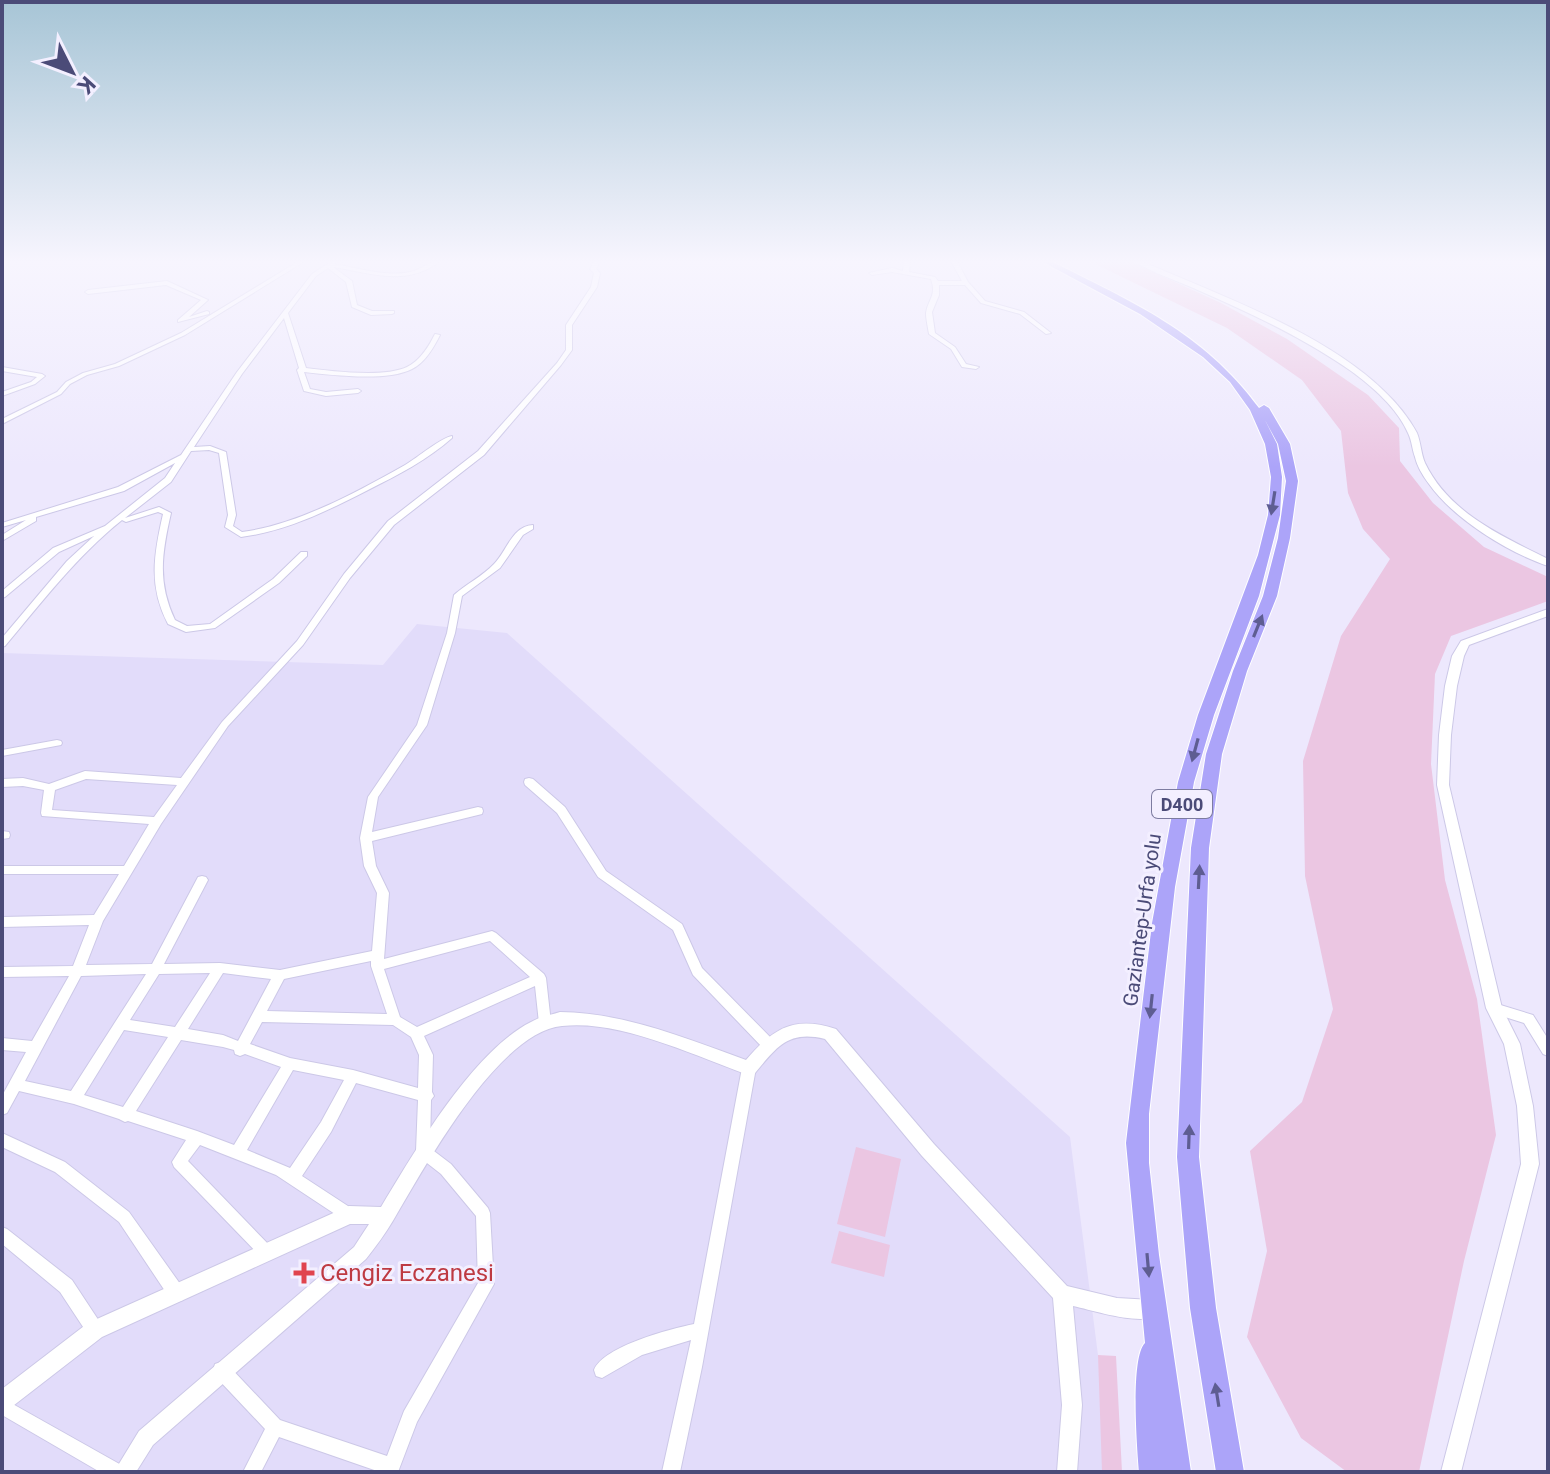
<svg xmlns="http://www.w3.org/2000/svg" width="1550" height="1474" font-family="Roboto,sans-serif">
<style>
.residential{fill:#e2dcfa}
.green{fill:#ebc6e2}
.lines{fill:none;stroke-linecap:round;stroke-linejoin:round}
.minor-casing{stroke:#ccc8e7;stroke-width:2}
.tertiary-casing{stroke:#ccc8e7;stroke-width:2}
.trunk-casing{stroke:#fff;stroke-width:2}
.minor{fill:#fff;fill-rule:evenodd}
.tertiary{fill:#fff;fill-rule:evenodd}
.trunk{fill:#aca4f9;fill-rule:evenodd}
.oneway{fill:#5e5d92}
.health-dot{fill:#e0444e;stroke:#f3efff;stroke-width:3}
.labels{text-anchor:middle;dominant-baseline:central;stroke-width:6;stroke-linejoin:round;paint-order:stroke}
.shield{fill:#f3efff;stroke:#7d7ca0;stroke-width:2}
.shield-label{font-size:18px;font-weight:bold;fill:#4b4b78}
.street-label{font-size:20px;fill:#4b4b78;stroke:#f3efff}
.near-health-label{font-size:24px;fill:#be3a42;stroke:#f3efff;text-anchor:start}
</style>
<rect width="100%" height="100%" fill="#ede8fd"/>
<!-- residential -->
<path class="residential" d="M 417,624 L 507,633 L 1070,1137 L 1113,1472 L 2,1472 L 2,653 L 383,665 Z"/>
<!-- green -->
<path class="green" d="M 1089,261 L 1129,261 L 1221,303 L 1287,339 L 1368,395 L 1399,428 L 1400,461 L 1433,503 L 1484,547 L 1548,577 L 1548,601 L 1451,636 L 1435,674 L 1431,764 L 1445,880 L 1477,999 L 1496,1135 L 1464,1261 L 1419,1472 L 1347,1472 L 1301,1438 L 1247,1337 L 1267,1251 L 1250,1151 L 1302,1102 L 1333,1009 L 1305,876 L 1303,761 L 1341,636 L 1390,559 L 1363,529 L 1348,493 L 1341,431 L 1302,380 L 1227,328 Z
M 856,1147 L 901,1159 L 885,1237 L 837,1224 Z
M 839,1231 L 890,1245 L 884,1277 L 831,1263 Z
M 1098,1355 L 1116,1356 L 1122,1472 L 1102,1472 Z"/>
<g class="lines">
<defs>
<path id="minor" d="M 299,261 L 305,261 L 185,335 L 119,366 L 87,375 L 70,384 L 61,394 L 2,424 L 2,419 L 57,392 L 66,382 L 83,373 L 115,364 L 181,333 Z
M 332,261 L 338,261 L 334,264 C 358,268 385,277 410,272 C 421,270 429,261 440,261 C 408,287 370,273 333,267 L 352,281 L 357,305 L 372,311 L 394,311 L 394,313 L 392,314 L 371,315 L 352,307 L 346,282 L 328,268 L 316,276 L 288,313 L 306,368 C 331,371 384,378 407,367 C 420,361 429,346 435,334 L 440,335 C 434,347 425,363 412,369 C 387,382 332,375 304,372 L 310,389 L 326,392 L 358,389 L 361,391 L 358,393 L 326,396 L 304,391 L 297,370 L 299,368 L 284,318 L 242,374 L 194,447 L 210,446 L 226,452 L 236,515 L 233,526 L 242,532 C 297,525 357,492 405,465 C 417,458 442,437 452,436 L 452,438 C 427,460 398,475 368,490 C 327,511 287,531 241,537 L 225,527 L 228,515 L 219,453 L 209,450 L 191,451 L 171,482 L 125,518 L 159,507 L 171,513 C 162,553 157,582 175,620 L 187,626 L 210,624 L 273,579 L 301,552 L 307,552 L 307,556 L 279,583 L 215,628 L 186,632 L 168,624 C 148,586 154,554 163,514 L 158,512 L 126,522 L 122,520 C 77,556 42,602 5,646 L 2,647 L 2,638 L 67,561 L 94,536 L 59,552 L 5,597 L 2,598 L 2,591 L 53,548 L 105,526 L 165,478 L 175,463 L 124,491 L 36,517 L 36,521 L 2,541 L 2,535 L 26,520 L 2,527 L 2,523 L 118,487 L 181,455 L 237,372 L 312,274 Z
M 594,261 L 600,261 L 596,269 L 600,273 L 597,287 L 572,325 L 572,350 L 561,365 L 484,455 L 394,525 L 350,578 L 303,645 L 228,726 L 161,824 L 103,921 L 86,965 L 152,964 L 198,877 L 202,876 L 206,877 L 208,880 L 164,964 L 220,963 L 280,970 L 372,951 L 377,893 L 364,866 L 360,838 L 368,797 L 417,725 L 447,633 L 454,595 C 466,584 483,576 494,564 C 507,551 512,526 533,525 L 533,529 L 523,535 L 500,568 L 462,596 L 455,633 L 427,725 L 378,797 L 372,832 L 478,807 L 482,808 L 483,811 L 482,814 L 478,815 L 372,841 L 376,866 L 389,893 L 384,959 L 492,931 L 496,933 L 544,974 L 546,978 L 551,1023 L 550,1027 L 545,1028 L 540,1027 L 539,1023 L 535,986 L 424,1036 L 433,1055 L 432,1092 L 434,1096 L 431,1100 L 430,1148 L 451,1164 L 488,1208 L 490,1213 L 494,1284 L 417,1422 L 398,1472 L 380,1472 L 279,1437 L 261,1472 L 243,1472 L 265,1429 L 215,1376 L 213,1370 L 215,1364 L 221,1362 L 227,1364 L 280,1420 L 387,1456 L 404,1411 L 478,1283 L 476,1216 L 441,1174 L 418,1156 L 416,1151 L 418,1100 L 356,1083 L 331,1132 L 302,1176 L 354,1210 L 356,1215 L 354,1220 L 349,1222 L 344,1220 L 276,1175 L 200,1145 L 188,1161 L 271,1247 L 274,1252 L 271,1257 L 266,1260 L 261,1257 L 174,1167 L 172,1162 L 186,1140 L 128,1121 L 125,1122 L 119,1119 L 74,1104 L 19,1091 L 7,1113 L 2,1115 L 2,1096 L 26,1052 L 2,1050 L 2,1038 L 32,1041 L 69,976 L 2,977 L 2,967 L 73,966 L 89,925 L 2,927 L 2,917 L 94,915 L 119,874 L 2,874 L 2,866 L 124,866 L 149,824 L 42,816 L 41,813 L 44,790 L 23,786 L 2,787 L 2,779 L 23,778 L 49,784 L 85,771 L 181,778 L 222,722 L 297,641 L 344,574 L 388,521 L 478,451 L 557,363 L 566,350 L 566,325 L 591,287 L 594,273 L 590,269 ZM 86,779 L 177,785 L 154,817 L 52,810 L 55,790 ZM 490,941 L 530,977 L 417,1027 L 400,1017 L 384,969 ZM 371,961 L 371,966 L 387,1014 L 267,1011 L 284,979 ZM 210,973 L 175,1027 L 130,1020 L 159,974 ZM 223,973 L 271,979 L 238,1041 L 223,1035 L 188,1029 ZM 146,974 L 71,1091 L 25,1081 L 81,976 ZM 262,1022 L 393,1025 L 411,1037 L 419,1055 L 418,1088 L 353,1070 L 290,1058 L 250,1044 ZM 124,1030 L 168,1037 L 123,1107 L 84,1095 ZM 181,1040 L 223,1047 L 234,1050 L 235,1054 L 240,1056 L 245,1054 L 281,1067 L 234,1145 L 197,1131 L 136,1111 ZM 293,1070 L 344,1080 L 321,1122 L 290,1168 L 247,1150 Z
M 904,261 L 910,261 L 909,272 L 935,277 L 938,281 L 962,281 L 951,261 L 957,261 L 968,282 L 985,301 L 1024,312 L 1051,333 L 1046,334 L 1020,314 L 981,303 L 965,285 L 939,285 L 939,295 L 932,312 L 935,333 L 955,347 L 966,364 L 979,367 L 976,369 L 962,367 L 951,349 L 929,334 C 928,328 926,319 926,313 C 928,299 937,296 931,279 L 892,272 L 872,275 L 869,273 L 892,268 L 903,271 Z
M 167,281 L 208,300 L 189,317 L 207,311 L 209,312 L 209,314 L 178,322 L 178,320 L 201,300 L 166,285 L 88,294 L 85,292 L 88,290 Z
M 2,367 L 42,374 L 45,376 L 35,384 L 2,396 L 2,392 L 31,382 L 37,377 L 2,371 Z
M 57,740 L 61,741 L 62,743 L 61,745 L 2,756 L 2,750 Z
M 529,778 L 533,779 L 565,807 L 606,871 L 682,924 L 702,968 L 774,1041 L 776,1045 L 774,1049 L 769,1051 L 764,1049 L 693,975 L 673,930 L 598,877 L 557,813 L 525,785 L 524,782 L 525,779 Z
M 2,831 L 9,832 L 10,835 L 9,838 L 2,839 Z
M 1494,1003 L 1533,1015 L 1548,1039 L 1548,1056 L 1543,1054 L 1524,1023 L 1489,1012 L 1488,1008 L 1489,1004 Z
M 749,1062 L 754,1064 L 756,1068 L 702,1367 L 680,1472 L 662,1472 L 691,1340 L 642,1355 L 602,1378 L 596,1376 L 594,1370 C 604,1346 670,1329 694,1324 L 742,1068 L 744,1064 Z
M 2,1133 L 65,1162 L 129,1212 L 183,1288 L 185,1294 L 183,1300 L 177,1302 L 171,1300 L 119,1222 L 55,1172 L 2,1147 Z
M 2,1227 L 7,1229 L 72,1280 L 101,1324 L 103,1330 L 101,1336 L 95,1338 L 89,1336 L 60,1292 L 2,1244 Z
M 2,1398 L 123,1466 L 126,1472 L 100,1472 L 2,1415 Z"/>
<path id="tertiary" d="M 1133,261 L 1141,261 C 1217,294 1323,332 1383,390 C 1396,402 1409,418 1417,433 C 1421,443 1421,454 1425,463 C 1449,513 1502,536 1548,559 L 1548,566 C 1507,552 1454,519 1429,484 C 1423,476 1417,466 1415,457 C 1412,449 1412,441 1408,433 C 1397,408 1373,387 1351,371 C 1304,338 1252,314 1200,291 C 1178,281 1153,273 1133,261 Z
M 1548,609 L 1548,616 L 1469,645 L 1464,656 L 1457,686 L 1451,735 L 1449,785 L 1502,1008 L 1520,1044 L 1533,1106 L 1539,1164 L 1461,1472 L 1441,1472 L 1521,1164 L 1517,1106 L 1504,1044 L 1486,1008 L 1437,785 L 1439,735 L 1445,686 L 1452,656 L 1461,641 Z
M 560,1012 C 626,1013 685,1038 746,1060 C 773,1029 793,1015 836,1029 L 934,1144 L 1067,1286 L 1117,1298 L 1152,1300 L 1159,1302 L 1161,1309 L 1159,1316 C 1136,1325 1096,1311 1073,1306 L 1082,1405 L 1077,1472 L 1057,1472 L 1062,1405 L 1053,1298 L 922,1156 L 825,1039 C 788,1030 777,1047 755,1073 L 749,1075 C 695,1056 619,1019 562,1026 C 498,1032 424,1168 394,1219 C 386,1233 376,1246 366,1259 L 153,1445 L 136,1472 L 114,1472 L 139,1431 L 354,1247 L 369,1224 L 350,1224 L 102,1337 L 9,1409 L 2,1412 L 2,1389 L 88,1323 L 349,1206 L 381,1207 C 414,1152 473,1051 531,1022 C 539,1017 551,1015 560,1012 Z"/>
<path id="trunk" d="M 1041,261 L 1051,261 C 1133,303 1202,331 1259,408 L 1264,405 L 1269,408 L 1290,444 L 1298,481 L 1290,538 L 1277,596 L 1247,671 L 1222,754 L 1209,848 L 1199,1157 L 1216,1308 L 1244,1472 L 1216,1472 L 1190,1308 L 1177,1157 L 1191,848 L 1206,754 L 1233,671 L 1263,596 L 1278,538 L 1286,481 L 1278,444 L 1265,420 L 1277,444 L 1282,477 L 1280,515 L 1259,596 L 1214,715 L 1194,782 L 1175,887 L 1149,1114 L 1149,1163 L 1159,1255 L 1191,1472 L 1139,1472 C 1137,1448 1130,1358 1145,1343 L 1126,1143 L 1152,923 L 1178,782 L 1198,715 L 1258,555 L 1268,515 L 1271,477 L 1265,444 L 1250,410 L 1230,382 L 1203,357 L 1140,314 Z"/>
</defs>
<!-- minor casing -->
<use href="#minor" class="minor-casing"/>
<!-- tertiary casing -->
<use href="#tertiary" class="tertiary-casing"/>
<!-- trunk casing -->
<use href="#trunk" class="trunk-casing"/>
<!-- minor -->
<use href="#minor" class="minor"/>
<!-- tertiary -->
<use href="#tertiary" class="tertiary"/>
<!-- trunk -->
<use href="#trunk" class="trunk"/>
</g>
<!-- one-way arrows -->
<defs><path id="oneway-solid" d="M-6-.8H1V-3.2L6.5 0L1 3.2V.8H-6Z" transform="scale(2)"/></defs>
<g class="oneway">
<use href="#oneway-solid" transform="translate(1273 503) rotate(99)"/>
<use href="#oneway-solid" transform="translate(1258 626) rotate(-68)"/>
<use href="#oneway-solid" transform="translate(1195 750) rotate(105)"/>
<use href="#oneway-solid" transform="translate(1199 877) rotate(-87)"/>
<use href="#oneway-solid" transform="translate(1151 1006) rotate(96)"/>
<use href="#oneway-solid" transform="translate(1189 1137) rotate(-88)"/>
<use href="#oneway-solid" transform="translate(1148 1265) rotate(85)"/>
<use href="#oneway-solid" transform="translate(1217 1395) rotate(-99)"/>
</g>
<!-- sky -->
<linearGradient id="sky" x2="0" y2="1"><stop stop-color="#a7c5d6"/><stop offset="0.56" stop-color="#f7f5fe"/><stop offset="1" stop-color="#f7f5fe" stop-opacity="0"/></linearGradient>
<rect width="1550" height="467" fill="url(#sky)"/>
<!-- markers -->
<path class="health-dot" d="M300 1261h8v8h8v8h-8v8h-8v-8h-8v-8h8z"/>
<g class="labels">
<!-- shield labels -->
<rect class="shield" x="1152" y="790" width="60" height="28" rx="6"/>
<g class="shield-label">
<text x="1182" y="804">D400</text>
</g>
<!-- street labels -->
<g class="street-label">
<text transform="translate(1142 920) rotate(-82)">Gaziantep-Urfa yolu</text>
</g>
<!-- near-health labels -->
<g class="near-health-label">
<text x="320" y="1273">Cengiz Eczanesi</text>
</g>
</g>
<!-- border -->
<rect width="1550" height="1474" fill="none" stroke="#4b4b78" stroke-width="8"/>
<!-- north arrow -->
<g transform="translate(72 72) rotate(132)" stroke="#f3efff" stroke-width="6" paint-order="stroke">
<path d="M0-6L14 30L0 20L-14 30Z" fill="#4b4b78"/>
<text y="-12" font-size="22" font-weight="bold" text-anchor="middle" fill="#4b4b78">K</text>
</g>
</svg>
